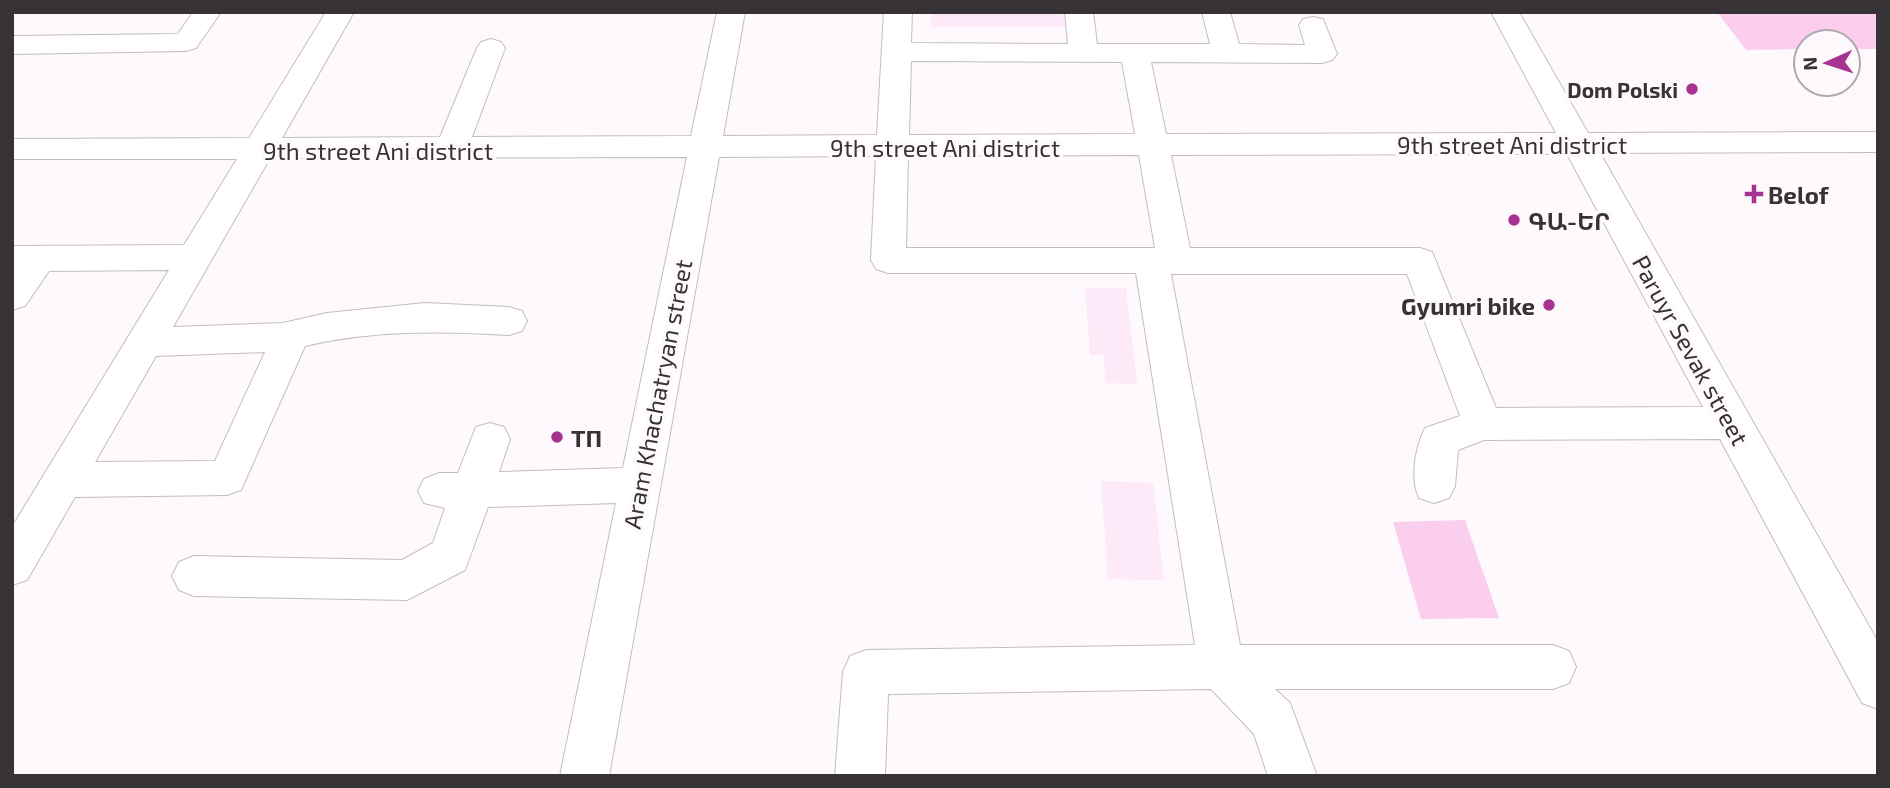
<svg xmlns="http://www.w3.org/2000/svg" width="1890" height="788" font-family="'Exo 2','Noto Sans Armenian',sans-serif">
<style>
.built{fill:#fde9f7}
.green{fill:#fbceee}
.lines{fill:none;stroke-linecap:round;stroke-linejoin:round}
.minor-casing{stroke:#c7bbc3;stroke-width:2}
.minor{fill:#fff;fill-rule:evenodd}
.poi-dot{fill:#a5338f;stroke:#fef9fc;stroke-width:2.5}
.labels{text-anchor:middle;dominant-baseline:central;stroke-width:7;stroke-linejoin:round;paint-order:stroke}
.far-poi-label{font-size:21px;font-weight:bold;fill:#373235;stroke:#fef9fc;text-anchor:end}
.street-label{font-size:24px;fill:#373235;stroke:#fef9fc}
.poi-label{font-size:24px;font-weight:bold;fill:#373235;stroke:#fef9fc;text-anchor:start}
</style>
<rect width="100%" height="100%" fill="#fef9fc"/>
<!-- built -->
<path class="built" d="M 931,12 L 1063,12 L 1065,27 L 931,27 Z
M 1085,288 L 1126,288 L 1137,384 L 1106,383 L 1103,355 L 1090,355 Z
M 1101,481 L 1153,483 L 1164,580 L 1108,579 Z"/>
<!-- green -->
<path class="green" d="M 1717,12 L 1875,12 L 1878,15 L 1878,49 L 1848,49 L 1848,42 L 1806,42 L 1806,49 L 1746,50 Z
M 1465,520 L 1499,618 L 1421,619 L 1393,522 Z"/>
<g class="lines">
<defs>
<path id="minor" d="M 193,12 L 221,12 L 196,48 L 186,51 L 12,54 L 12,36 L 178,34 Z
M 326,12 L 354,12 L 282,138 L 440,137 L 477,48 L 481,42 L 491,39 L 501,42 L 505,48 L 472,137 L 691,136 L 717,12 L 745,12 L 723,136 L 877,135 L 884,12 L 912,12 L 911,43 L 1068,44 L 1065,12 L 1093,12 L 1097,44 L 1210,44 L 1202,12 L 1230,12 L 1239,44 L 1305,45 L 1299,25 L 1303,19 L 1313,17 L 1323,19 L 1337,54 L 1332,60 L 1322,63 L 1151,62 L 1166,134 L 1556,133 L 1491,12 L 1519,12 L 1588,133 L 1878,132 L 1878,152 L 1600,153 L 1878,642 L 1878,709 L 1862,703 L 1720,439 L 1484,440 L 1458,450 L 1455,486 L 1449,498 L 1434,503 L 1419,498 C 1410,479 1415,448 1425,428 L 1460,416 L 1407,274 L 1171,274 L 1240,645 L 1553,645 L 1569,651 L 1576,667 L 1569,683 L 1553,689 L 1275,689 L 1290,703 L 1317,776 L 1268,776 L 1254,734 L 1211,689 L 888,694 L 885,776 L 835,776 L 843,672 L 850,656 L 866,650 L 1195,645 L 1136,273 L 888,273 L 876,269 L 871,260 L 876,156 L 719,157 L 609,776 L 560,776 L 616,503 L 488,507 L 465,570 L 407,600 L 194,596 L 179,590 L 172,576 L 179,562 L 194,556 L 402,560 L 433,543 L 445,508 L 424,503 L 418,491 L 424,479 L 439,473 L 458,473 L 476,427 L 490,423 L 504,427 L 510,439 L 499,472 L 623,468 L 687,157 L 270,158 L 173,327 L 283,323 L 327,313 L 425,303 L 509,307 L 522,311 L 527,321 L 522,331 L 509,335 C 440,331 372,330 305,346 L 241,490 L 227,495 L 75,497 L 27,580 L 12,585 L 12,527 L 169,270 L 49,271 L 25,306 L 12,310 L 12,246 L 184,245 L 237,159 L 12,159 L 12,139 L 249,138 ZM 911,61 L 1122,62 L 1135,134 L 909,135 ZM 1567,154 L 1703,407 L 1496,408 L 1432,252 L 1420,248 L 1190,248 L 1171,155 ZM 1139,155 L 1155,248 L 906,248 L 908,156 ZM 265,352 L 215,461 L 95,462 L 156,356 Z"/>
</defs>
<!-- minor casing -->
<use href="#minor" class="minor-casing"/>
<!-- minor -->
<use href="#minor" class="minor"/>
</g>
<!-- markers -->
<g class="poi-dot">
<circle cx="1692" cy="89" r="7"/>
<path d="M1750.5 183.5h7v7h7v7h-7v7h-7v-7h-7v-7h7z"/>
<circle cx="1514" cy="220" r="7"/>
<circle cx="1549" cy="305" r="7"/>
<circle cx="557" cy="437" r="7"/>
</g>
<g class="labels">
<!-- far-poi labels -->
<g class="far-poi-label">
<text x="1678" y="89">Dom Polski</text>
</g>
<!-- street labels -->
<g class="street-label">
<text x="1512" y="144">9th street Ani district</text>
<text x="945" y="147">9th street Ani district</text>
<text x="378" y="150">9th street Ani district</text>
<text transform="translate(1691 350) rotate(61)">Paruyr Sevak street</text>
<text transform="translate(657 394) rotate(-79)">Aram Khachatryan street</text>
</g>
<!-- poi labels -->
<g class="poi-label">
<text x="1768" y="194">Belof</text>
<text x="1528" y="220">ԳԱ-ԵՐ</text>
<text x="1535" y="305" text-anchor="end">Gyumri bike</text>
<text x="571" y="437">ТП</text>
</g>
</g>
<!-- border -->
<rect width="1890" height="788" fill="none" stroke="#373235" stroke-width="28"/>
<!-- north arrow -->
<g transform="translate(1827 63) rotate(267)"><circle r="33" fill="#fef9fc" stroke="#aea9ac" stroke-width="2"/>
<path d="M0-5L12 26L0 18L-12 26Z" fill="#a5338f"/>
<text y="-10" font-size="19" font-weight="bold" text-anchor="middle" fill="#373235">N</text>
</g>
</svg>
